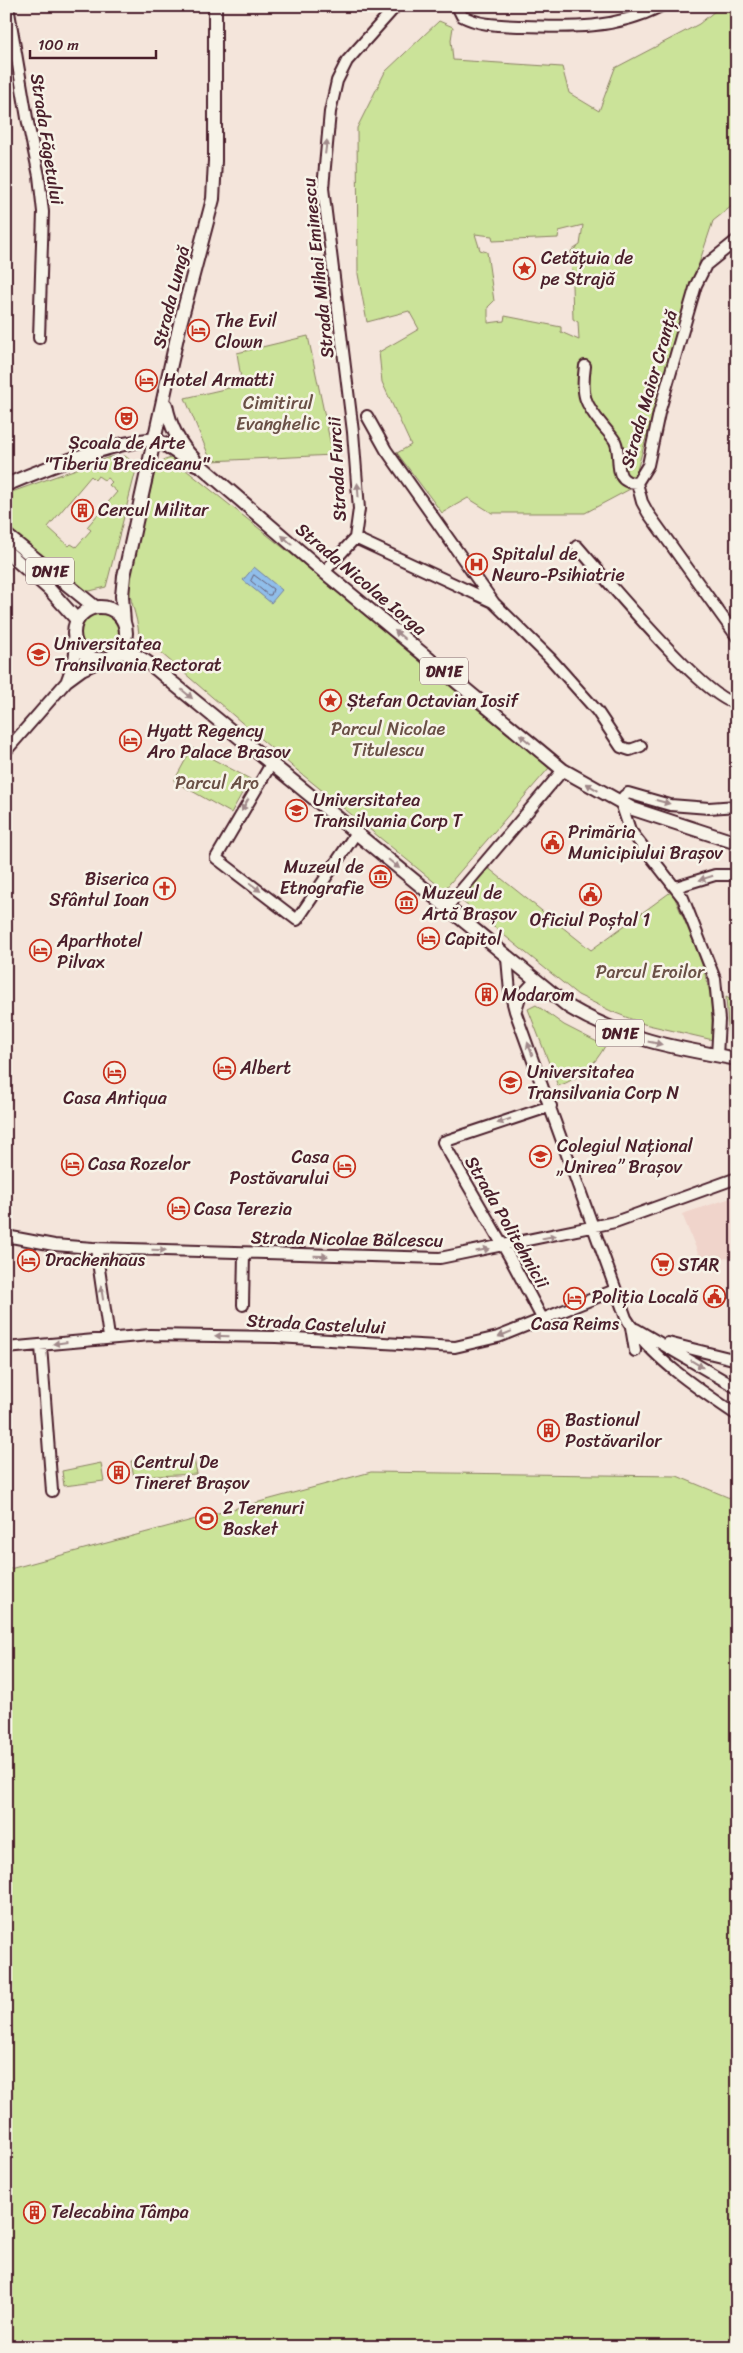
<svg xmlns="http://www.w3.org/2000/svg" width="743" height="2353" font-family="Sriracha,sans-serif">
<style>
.built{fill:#f0d4cb}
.green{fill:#cbe399;stroke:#8a8162;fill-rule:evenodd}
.water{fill:#90beea;stroke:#747e9e}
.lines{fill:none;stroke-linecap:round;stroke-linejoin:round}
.shore{stroke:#665f77;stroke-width:1}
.minor-casing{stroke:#4a1f2b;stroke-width:14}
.major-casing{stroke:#4a1f2b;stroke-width:16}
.minor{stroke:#f7f3e8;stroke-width:10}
.major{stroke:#f7f3e8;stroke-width:12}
.oneway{fill:#a0898a}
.labels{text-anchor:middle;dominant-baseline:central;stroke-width:5;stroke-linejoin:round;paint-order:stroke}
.shield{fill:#f7f3e8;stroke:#7e5f64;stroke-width:1}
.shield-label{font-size:16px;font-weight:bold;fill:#4a1f2b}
.street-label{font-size:18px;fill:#4a1f2b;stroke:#f7f3e8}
.poi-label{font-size:18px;fill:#4a1f2b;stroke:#f7f3e8;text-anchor:start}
.park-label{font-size:18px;fill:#6a5046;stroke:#f7f3e8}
</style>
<rect width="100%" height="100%" fill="#f4e5db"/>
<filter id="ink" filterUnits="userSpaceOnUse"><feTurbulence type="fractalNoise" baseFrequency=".02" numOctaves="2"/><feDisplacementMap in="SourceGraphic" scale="10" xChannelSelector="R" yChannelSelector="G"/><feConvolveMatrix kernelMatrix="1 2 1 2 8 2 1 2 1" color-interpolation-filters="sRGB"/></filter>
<g filter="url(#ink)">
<!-- built -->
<path class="built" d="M 737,1196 L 737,1256 L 702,1263 L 682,1214 Z"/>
<!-- green -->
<path class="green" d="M 721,6 L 737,6 L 737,202 L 713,221 L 674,339 L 632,488 L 585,513 L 492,513 L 468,498 L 442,513 L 397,453 L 411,445 L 382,382 L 379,352 L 419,329 L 409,311 L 367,322 L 358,274 L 357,128 L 385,72 L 439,21 L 453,27 L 451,40 L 453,60 L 562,67 L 569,93 L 599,111 L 615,68 L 699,24 ZM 583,225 L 580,245 L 571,251 L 573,319 L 578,322 L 579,340 L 561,332 L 561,327 L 505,316 L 504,321 L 488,323 L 488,307 L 494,301 L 487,252 L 480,250 L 475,234 L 492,236 L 493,241 L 558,238 L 559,231 Z
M 308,336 L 333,455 L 211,461 L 185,398 L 242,385 L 237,353 Z
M 125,456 L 134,463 L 136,470 L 106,587 L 90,591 L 82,590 L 6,527 L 6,494 L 110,457 ZM 91,476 L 95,480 L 98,476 L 104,480 L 107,478 L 112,482 L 109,485 L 117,492 L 87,527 L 91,530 L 76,547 L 71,544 L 69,546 L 48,527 Z
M 171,458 L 296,558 L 549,768 L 444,890 L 292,766 L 139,634 C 137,615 129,599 128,580 L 156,468 L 162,461 Z
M80 633a20 20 0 1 1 40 0a20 20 0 1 1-40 0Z
M 192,748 L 250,779 L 231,813 L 174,781 Z
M 487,867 L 591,950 L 672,891 C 685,924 703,958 710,994 C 713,1010 711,1024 713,1040 L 644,1024 L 613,1012 L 578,995 L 458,898 Z
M 726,997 L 737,1003 L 737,1042 L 729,1040 Z
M 536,1005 L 564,1025 L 605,1046 C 595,1065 579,1079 558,1086 L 528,1009 Z
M 194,1459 L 197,1474 L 134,1477 L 131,1461 Z
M 101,1463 L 104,1481 L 64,1486 L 62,1471 Z
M 371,1472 L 677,1476 L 737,1501 L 737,2347 L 6,2347 L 6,1570 Z"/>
<!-- water -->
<path class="water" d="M 254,567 L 282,590 L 271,603 L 243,580 Z"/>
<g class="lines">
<!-- shore -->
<path class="shore" d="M 254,575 L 273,589 L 271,595 L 268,595 L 251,581 Z"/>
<defs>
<path id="minor" d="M 8,6 L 27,118 L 39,176 L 43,212 L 39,338
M 457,6 L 462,16 C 481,26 501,25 522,26 C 571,28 616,29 661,6
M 585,366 C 581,395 584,403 603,426 C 607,431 612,436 615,441 C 623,457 610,483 637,483 L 648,465 L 659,413 L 696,285 L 706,265 L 737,240
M 367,416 L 386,450 L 494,603 L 550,658 L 597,711 L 621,747 L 630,750 L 641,746
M 637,483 L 642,502 L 648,513 L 737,637
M 355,538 L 493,602
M 577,546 C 600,572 708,704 737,703
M 324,572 L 355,538 L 359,509 L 353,432 L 323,188 L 330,112 L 337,81 L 347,61 L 396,6
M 67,680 L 74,661 L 76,644
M 6,751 L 67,681 L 82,670 L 108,658
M 271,764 L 216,858 L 297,920 L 356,833
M 676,887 L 715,875 L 737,875
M 447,907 L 563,770
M 507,958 L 510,992 L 515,1011 L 626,1318 C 650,1357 698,1389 737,1415
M 516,1010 L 520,997 L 535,981
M 717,1056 L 719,1020 L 715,979 L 683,898 L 630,830 L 621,803 L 624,796 L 628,793 L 670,805 L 709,808 L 737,806
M 6,1236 L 54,1245 L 93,1248 L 440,1258 L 615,1222 L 737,1178
M 96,1248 L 109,1337
M 243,1305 L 244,1253
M 542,1318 L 509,1256 L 443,1142 L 551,1106
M 631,1327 L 635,1351
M 636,1329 L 737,1388
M 668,1343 L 737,1360
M 41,1346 L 52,1491
M 6,1348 L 150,1335 L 276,1337 L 455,1347 L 498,1337 L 615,1290"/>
<path id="major" d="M 166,405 C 170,426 179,444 194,459
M 156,439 L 191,462 L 201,466 L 324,572 L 563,770 L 633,809 L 737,843
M 6,485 C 50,466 109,443 156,439
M 6,535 L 95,607
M 6,551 L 49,589 L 77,620
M74 633a26 26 0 1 1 52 0a26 26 0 1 1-52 0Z
M 124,623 L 122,596 L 124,576 L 179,328 L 213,199 L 215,161 L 215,6
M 117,653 C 140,650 157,671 174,684 L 569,1007 C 623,1039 675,1048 737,1059"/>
</defs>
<!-- minor casing -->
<use href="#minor" class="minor-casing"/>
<!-- major casing -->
<use href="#major" class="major-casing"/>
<!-- minor -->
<use href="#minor" class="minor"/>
<!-- major -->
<use href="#major" class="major"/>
</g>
<!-- one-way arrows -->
<defs><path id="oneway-solid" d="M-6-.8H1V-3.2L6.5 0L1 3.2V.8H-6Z" transform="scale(1.25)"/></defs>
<g class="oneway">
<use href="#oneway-solid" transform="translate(326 147) rotate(-83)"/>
<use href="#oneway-solid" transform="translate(358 490) rotate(-94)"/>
<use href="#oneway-solid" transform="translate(287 540) rotate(-139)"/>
<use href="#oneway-solid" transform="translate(400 635) rotate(-140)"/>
<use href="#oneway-solid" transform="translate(187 694) rotate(40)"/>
<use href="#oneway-solid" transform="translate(525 739) rotate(-140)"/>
<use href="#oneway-solid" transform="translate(592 787) rotate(-149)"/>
<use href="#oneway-solid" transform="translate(663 802) rotate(15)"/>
<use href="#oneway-solid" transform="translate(245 805) rotate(119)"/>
<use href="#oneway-solid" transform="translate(394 864) rotate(39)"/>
<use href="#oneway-solid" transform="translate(706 878) rotate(162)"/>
<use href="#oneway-solid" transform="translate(255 887) rotate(37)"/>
<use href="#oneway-solid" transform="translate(655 1043) rotate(12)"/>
<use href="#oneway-solid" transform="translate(530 1049) rotate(-110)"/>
<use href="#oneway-solid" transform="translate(504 1121) rotate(161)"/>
<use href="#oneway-solid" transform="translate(549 1237) rotate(-12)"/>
<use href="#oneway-solid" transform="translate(159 1250) rotate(2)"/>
<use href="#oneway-solid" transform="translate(483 1250) rotate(-11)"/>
<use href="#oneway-solid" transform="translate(321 1256) rotate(2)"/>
<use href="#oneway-solid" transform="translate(102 1293) rotate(-99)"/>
<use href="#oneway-solid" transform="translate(505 1334) rotate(157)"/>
<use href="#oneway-solid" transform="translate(222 1336) rotate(-179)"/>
<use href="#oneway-solid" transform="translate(60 1343) rotate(173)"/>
<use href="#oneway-solid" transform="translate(697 1364) rotate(31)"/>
</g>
</g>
<!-- icons -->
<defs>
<symbol id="sight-ring" viewBox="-11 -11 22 22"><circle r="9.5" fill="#f7f3e8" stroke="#c8321e" stroke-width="1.5"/><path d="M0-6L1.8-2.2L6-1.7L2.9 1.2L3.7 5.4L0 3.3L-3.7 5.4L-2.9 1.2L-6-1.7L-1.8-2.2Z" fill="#c8321e"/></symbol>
<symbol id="hotel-ring" viewBox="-11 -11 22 22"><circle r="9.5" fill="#f7f3e8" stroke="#c8321e" stroke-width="1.5"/><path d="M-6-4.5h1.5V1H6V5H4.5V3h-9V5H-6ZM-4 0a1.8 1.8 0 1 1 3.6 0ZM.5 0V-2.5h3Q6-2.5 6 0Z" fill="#c8321e"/></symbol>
<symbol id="theatre-ring" viewBox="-11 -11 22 22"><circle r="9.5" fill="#f7f3e8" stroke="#c8321e" stroke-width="1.5"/><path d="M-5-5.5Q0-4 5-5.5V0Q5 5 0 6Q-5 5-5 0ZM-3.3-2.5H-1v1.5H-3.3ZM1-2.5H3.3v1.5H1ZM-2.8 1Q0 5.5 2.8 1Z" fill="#c8321e"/></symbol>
<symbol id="building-ring" viewBox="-11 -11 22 22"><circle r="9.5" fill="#f7f3e8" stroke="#c8321e" stroke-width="1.5"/><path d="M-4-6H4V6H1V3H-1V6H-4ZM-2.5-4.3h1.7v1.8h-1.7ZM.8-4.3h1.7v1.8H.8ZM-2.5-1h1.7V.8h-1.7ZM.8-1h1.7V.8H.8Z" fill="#c8321e"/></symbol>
<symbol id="hospital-ring" viewBox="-11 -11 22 22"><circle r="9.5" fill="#f7f3e8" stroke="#c8321e" stroke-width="1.5"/><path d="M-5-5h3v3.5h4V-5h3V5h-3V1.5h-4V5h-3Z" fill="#c8321e"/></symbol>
<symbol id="university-ring" viewBox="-11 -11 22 22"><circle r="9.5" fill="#f7f3e8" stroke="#c8321e" stroke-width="1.5"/><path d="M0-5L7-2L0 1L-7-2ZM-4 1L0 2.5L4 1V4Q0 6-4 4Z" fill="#c8321e"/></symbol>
<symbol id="civic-ring" viewBox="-11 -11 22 22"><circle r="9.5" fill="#f7f3e8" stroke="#c8321e" stroke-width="1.5"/><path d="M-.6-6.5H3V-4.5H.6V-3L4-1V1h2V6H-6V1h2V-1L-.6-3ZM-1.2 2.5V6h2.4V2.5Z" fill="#c8321e"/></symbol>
<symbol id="museum-ring" viewBox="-11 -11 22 22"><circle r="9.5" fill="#f7f3e8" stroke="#c8321e" stroke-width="1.5"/><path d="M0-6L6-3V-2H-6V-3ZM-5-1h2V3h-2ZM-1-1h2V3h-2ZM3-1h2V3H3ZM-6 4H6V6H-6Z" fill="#c8321e"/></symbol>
<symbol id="church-ring" viewBox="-11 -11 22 22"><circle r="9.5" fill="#f7f3e8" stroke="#c8321e" stroke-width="1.5"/><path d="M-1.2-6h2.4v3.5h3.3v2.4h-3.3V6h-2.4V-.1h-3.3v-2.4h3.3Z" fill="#c8321e"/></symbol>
<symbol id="supermarket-ring" viewBox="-11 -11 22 22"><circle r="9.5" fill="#f7f3e8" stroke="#c8321e" stroke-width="1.5"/><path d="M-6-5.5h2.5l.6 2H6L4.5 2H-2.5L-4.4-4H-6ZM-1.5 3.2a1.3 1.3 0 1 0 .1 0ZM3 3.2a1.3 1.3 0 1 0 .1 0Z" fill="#c8321e"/></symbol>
<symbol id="stadium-ring" viewBox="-11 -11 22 22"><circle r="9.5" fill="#f7f3e8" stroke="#c8321e" stroke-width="1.5"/><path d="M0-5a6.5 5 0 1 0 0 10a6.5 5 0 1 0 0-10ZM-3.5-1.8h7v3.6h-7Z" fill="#c8321e"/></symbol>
</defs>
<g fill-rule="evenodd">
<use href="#sight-ring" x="512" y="256" width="25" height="25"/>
<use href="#hotel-ring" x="186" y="318" width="25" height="25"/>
<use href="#hotel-ring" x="134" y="368" width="25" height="25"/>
<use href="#theatre-ring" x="114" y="406" width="25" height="25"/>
<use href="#building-ring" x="70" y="498" width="25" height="25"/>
<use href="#hospital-ring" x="464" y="552" width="25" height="25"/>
<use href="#university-ring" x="26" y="642" width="25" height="25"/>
<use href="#sight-ring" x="318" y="688" width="25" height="25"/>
<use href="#hotel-ring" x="118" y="728" width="25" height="25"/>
<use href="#university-ring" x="284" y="798" width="25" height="25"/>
<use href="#civic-ring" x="540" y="830" width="25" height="25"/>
<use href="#museum-ring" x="368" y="864" width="25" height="25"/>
<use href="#church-ring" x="152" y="876" width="25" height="25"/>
<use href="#civic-ring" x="578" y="882" width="25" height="25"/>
<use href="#museum-ring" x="394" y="890" width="25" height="25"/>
<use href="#hotel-ring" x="416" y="926" width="25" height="25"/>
<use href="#hotel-ring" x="28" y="938" width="25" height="25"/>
<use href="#building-ring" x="474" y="982" width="25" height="25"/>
<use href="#hotel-ring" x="212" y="1056" width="25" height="25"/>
<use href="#hotel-ring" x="102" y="1060" width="25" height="25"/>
<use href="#university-ring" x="498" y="1070" width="25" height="25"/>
<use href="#university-ring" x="528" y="1144" width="25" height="25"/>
<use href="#hotel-ring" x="60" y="1152" width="25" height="25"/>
<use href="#hotel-ring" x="332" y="1154" width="25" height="25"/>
<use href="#hotel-ring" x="166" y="1196" width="25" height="25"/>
<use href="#hotel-ring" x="16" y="1248" width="25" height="25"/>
<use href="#supermarket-ring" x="650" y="1252" width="25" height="25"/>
<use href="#civic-ring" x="702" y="1284" width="25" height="25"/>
<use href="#hotel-ring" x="562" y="1286" width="25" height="25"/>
<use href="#building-ring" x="536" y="1418" width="25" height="25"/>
<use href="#building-ring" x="106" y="1460" width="25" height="25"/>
<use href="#stadium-ring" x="194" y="1506" width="25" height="25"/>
<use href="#building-ring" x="22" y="2200" width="25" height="25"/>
</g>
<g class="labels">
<!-- shield labels -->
<g class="shield">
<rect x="26" y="557.5" width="48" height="27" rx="4"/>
<rect x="420" y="657.5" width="48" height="27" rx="4"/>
<rect x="596" y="1019.5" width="48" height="27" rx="4"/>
</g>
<g class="shield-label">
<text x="50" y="571">DN1E</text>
<text x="444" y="671">DN1E</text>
<text x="620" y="1033">DN1E</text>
</g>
<!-- street labels -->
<g class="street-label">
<text transform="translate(47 139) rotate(81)">Strada Făgetului</text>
<text transform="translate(318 268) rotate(-96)">Strada Mihai Eminescu</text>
<text transform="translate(171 297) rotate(-76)">Strada Lungă</text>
<text transform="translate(649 389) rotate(-74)">Strada Maior Cranță</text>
<text transform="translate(337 469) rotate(-93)">Strada Furcii</text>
<text transform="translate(361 579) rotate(40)">Strada Nicolae Iorga</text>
<text transform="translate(507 1222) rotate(60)">Strada Politehnicii</text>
<text transform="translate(347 1239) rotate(1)">Strada Nicolae Bălcescu</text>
<text transform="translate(316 1324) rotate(3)">Strada Castelului</text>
</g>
<!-- poi labels -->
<g class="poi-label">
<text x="541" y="258">Cetățuia de<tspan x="541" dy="21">pe Strajă</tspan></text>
<text x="215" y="321">The Evil<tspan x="215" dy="21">Clown</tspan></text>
<text x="163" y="380">Hotel Armatti</text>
<text x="127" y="443" text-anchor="middle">Școala de Arte<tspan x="127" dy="21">"Tiberiu Brediceanu"</tspan></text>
<text x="98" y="510">Cercul Militar</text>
<text x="492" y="554">Spitalul de<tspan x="492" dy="21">Neuro-Psihiatrie</tspan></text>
<text x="54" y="644">Universitatea<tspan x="54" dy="21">Transilvania Rectorat</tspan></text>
<text x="347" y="701">Ștefan Octavian Iosif</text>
<text x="147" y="731">Hyatt Regency<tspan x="147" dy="21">Aro Palace Brasov</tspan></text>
<text x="313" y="800">Universitatea<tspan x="313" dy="21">Transilvania Corp T</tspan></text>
<text x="568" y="832">Primăria<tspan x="568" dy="21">Municipiului Brașov</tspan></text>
<text x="364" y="867" text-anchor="end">Muzeul de<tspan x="364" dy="21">Etnografie</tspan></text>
<text x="149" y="879" text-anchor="end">Biserica<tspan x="149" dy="21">Sfântul Ioan</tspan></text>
<text x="422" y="893">Muzeul de<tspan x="422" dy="21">Artă Brașov</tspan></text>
<text x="590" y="920" text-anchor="middle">Oficiul Poștal 1</text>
<text x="445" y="939">Capitol</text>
<text x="57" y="941">Aparthotel<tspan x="57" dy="21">Pilvax</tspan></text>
<text x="502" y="995">Modarom</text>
<text x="240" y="1068">Albert</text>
<text x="527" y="1072">Universitatea<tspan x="527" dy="21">Transilvania Corp N</tspan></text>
<text x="115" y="1098" text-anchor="middle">Casa Antiqua</text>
<text x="557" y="1146">Colegiul Național<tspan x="557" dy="21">„Unirea” Brașov</tspan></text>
<text x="329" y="1157" text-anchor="end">Casa<tspan x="329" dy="21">Postăvarului</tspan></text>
<text x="88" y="1164">Casa Rozelor</text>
<text x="194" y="1209">Casa Terezia</text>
<text x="45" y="1260">Drachenhaus</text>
<text x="678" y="1265">STAR</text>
<text x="698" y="1297" text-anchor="end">Poliția Locală</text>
<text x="575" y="1324" text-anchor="middle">Casa Reims</text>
<text x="565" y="1420">Bastionul<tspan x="565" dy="21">Postăvarilor</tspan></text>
<text x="134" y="1462">Centrul De<tspan x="134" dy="21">Tineret Brașov</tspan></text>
<text x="223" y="1508">2 Terenuri<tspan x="223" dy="21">Basket</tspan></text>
<text x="51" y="2212">Telecabina Tâmpa</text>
</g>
<!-- park labels -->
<g class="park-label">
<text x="278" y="403">Cimitirul<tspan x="278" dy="21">Evanghelic</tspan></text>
<text x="388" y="729">Parcul Nicolae<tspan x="388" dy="21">Titulescu</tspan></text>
<text x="217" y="783">Parcul Aro</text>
<text x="650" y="972">Parcul Eroilor</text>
</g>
</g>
<!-- margin -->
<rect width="743" height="2353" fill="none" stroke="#f7f3e8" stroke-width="25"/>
<rect x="12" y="12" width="718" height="2328" fill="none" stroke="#4a1f2b" stroke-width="2" filter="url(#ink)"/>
<!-- scale -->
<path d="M30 50v8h126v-8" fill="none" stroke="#4a1f2b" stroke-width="2.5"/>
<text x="38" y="50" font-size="15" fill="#4a1f2b" stroke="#f7f3e8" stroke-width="4" paint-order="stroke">100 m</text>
</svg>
